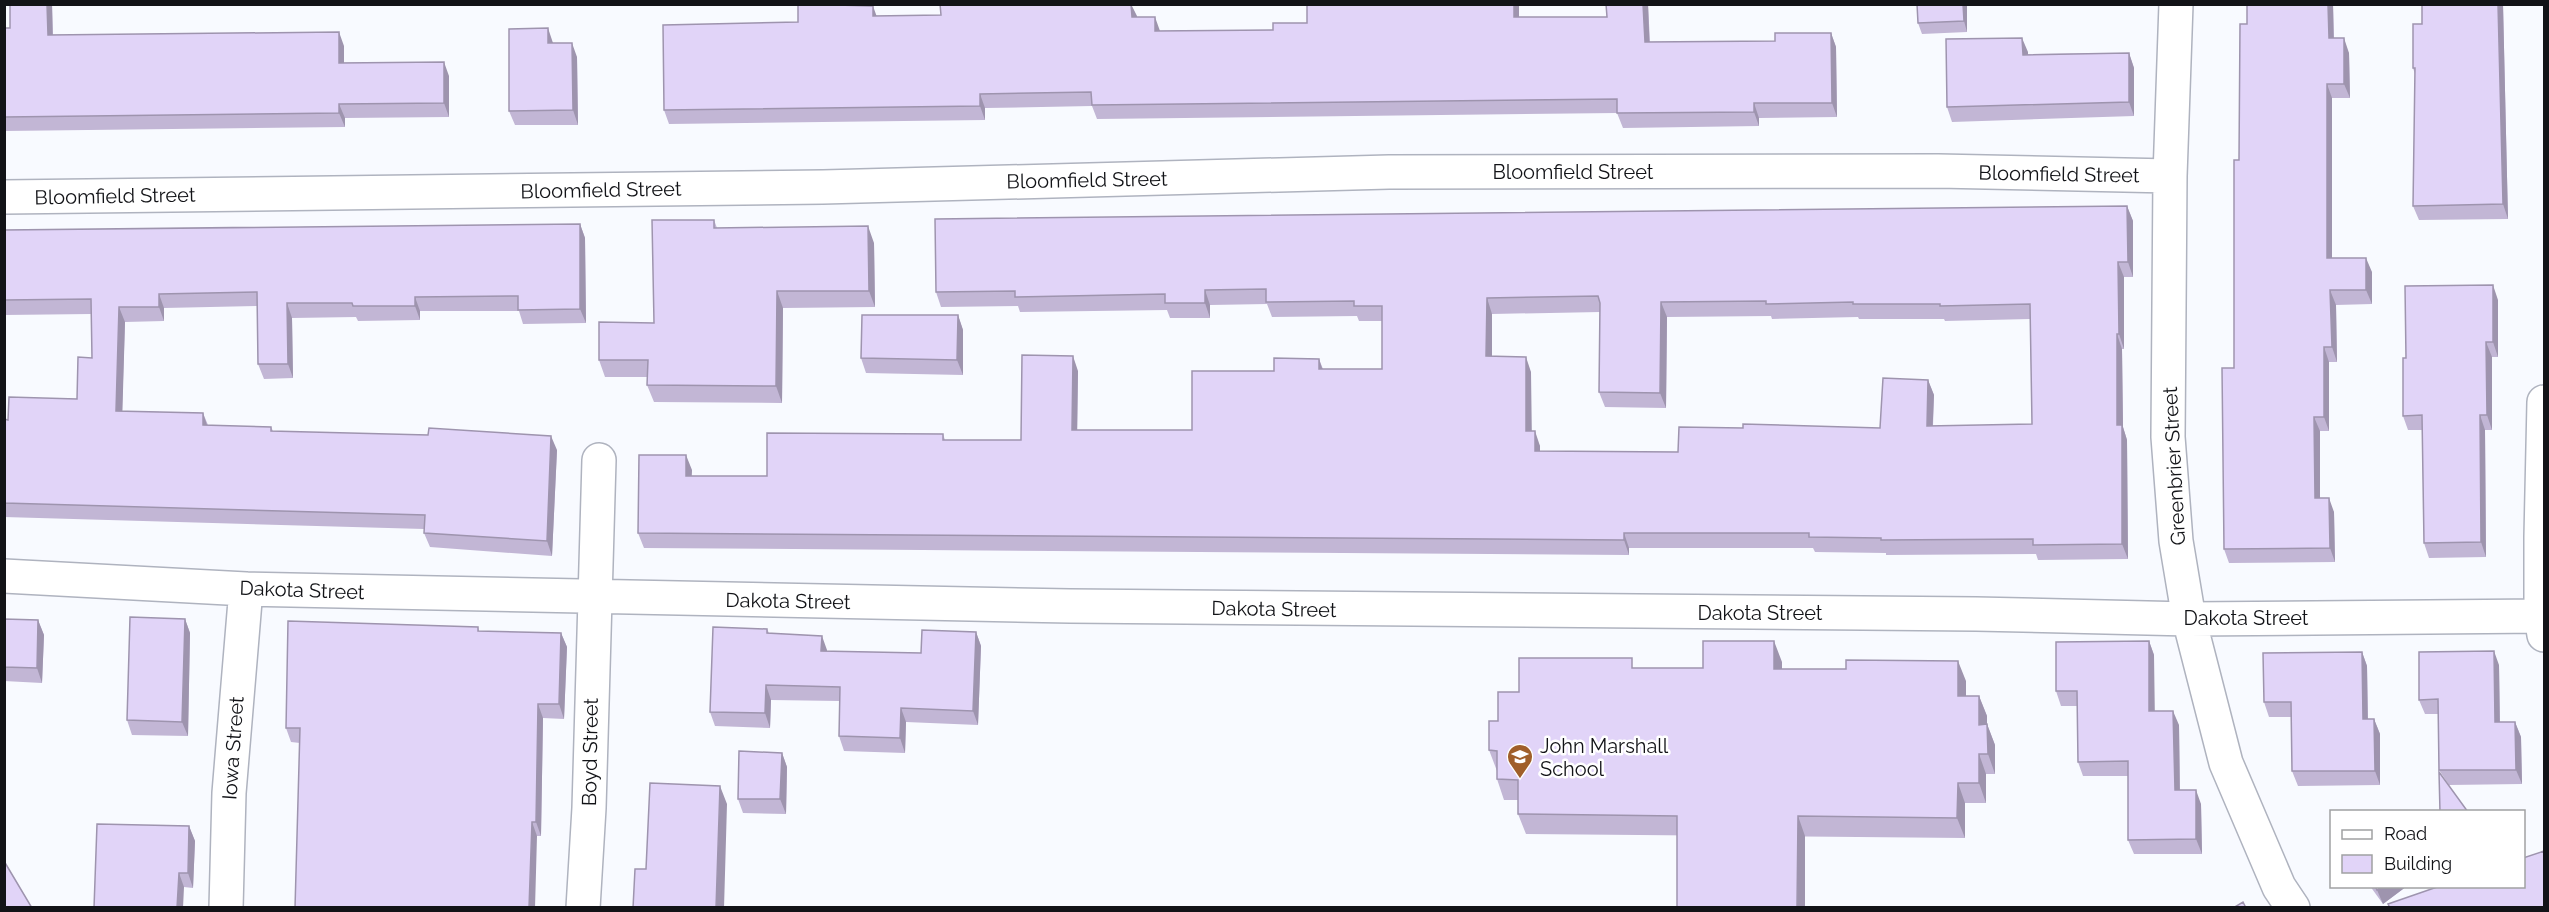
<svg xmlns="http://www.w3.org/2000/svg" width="2549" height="912" font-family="Raleway,sans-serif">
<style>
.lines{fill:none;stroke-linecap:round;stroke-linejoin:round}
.street-casing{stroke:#afb3bf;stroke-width:36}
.street{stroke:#fff;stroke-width:33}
.wall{fill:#c2b6d5;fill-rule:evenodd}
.shaded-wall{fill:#9e94ae}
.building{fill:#e1d4f8;stroke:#9e94ae;stroke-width:1.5;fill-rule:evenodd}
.labels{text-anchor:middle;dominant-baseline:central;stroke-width:5;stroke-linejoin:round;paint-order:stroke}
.street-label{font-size:20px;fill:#121317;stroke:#fff}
.poi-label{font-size:20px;fill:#121317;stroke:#fff;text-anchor:start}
</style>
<rect width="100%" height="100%" fill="#f8faff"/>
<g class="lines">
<defs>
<path id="street" d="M 2176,4 L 2170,176 L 2168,437 L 2176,541 L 2189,619 L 2226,763 L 2279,887 L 2293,908
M 4,197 L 823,187 L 1389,172 L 1938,171 L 2170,176
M 2544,402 L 2541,537 L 2541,616 L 2544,635
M 4,576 L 246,589 L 1070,606 L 1976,614 L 2189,619 L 2544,616
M 226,908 L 229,793 L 246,589
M 583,908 L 589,808 L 599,460"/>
</defs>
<!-- street casing -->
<use href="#street" class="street-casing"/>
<!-- street -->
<use href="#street" class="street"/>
</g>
<!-- wall -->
<path class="wall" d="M 10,4 L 52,4 L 53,35 L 344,46 L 344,63 L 449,76 L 449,117 L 345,118 L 345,127 L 4,131 L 4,28 L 10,28 Z
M 798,4 L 840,4 L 840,6 L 877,16 L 941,15 L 1137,17 L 1160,31 L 1273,30 L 1307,23 L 1519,17 L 1607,17 L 1648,4 L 1650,42 L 1775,41 L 1831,33 L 1836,47 L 1837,117 L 1759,118 L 1759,126 L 1623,128 L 1617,113 L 1097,119 L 1092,106 L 985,108 L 985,120 L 669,124 L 664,110 L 798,22 Z
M 1917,4 L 1967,4 L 1967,32 L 1922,34 L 1918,23 Z
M 2247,4 L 2333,4 L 2334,38 L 2349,53 L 2350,98 L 2332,98 L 2332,258 L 2372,272 L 2372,304 L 2336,305 L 2337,362 L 2329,362 L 2329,431 L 2320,431 L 2320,498 L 2334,512 L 2335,562 L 2229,563 L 2224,549 L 2234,368 L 2239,160 L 2247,24 Z
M 2422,4 L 2503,4 L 2508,219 L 2419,220 L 2413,206 L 2415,74 L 2413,68 L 2422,24 Z
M 553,43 L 577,57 L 578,125 L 515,125 L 509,111 Z
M 2028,52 L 2028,54 L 2129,53 L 2134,68 L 2134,116 L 1952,122 L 1947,107 Z
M 2127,206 L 2133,221 L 2133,277 L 2124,277 L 2124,349 L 2122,349 L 2123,427 L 2127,440 L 2128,559 L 2038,560 L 2036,554 L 1886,555 L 1886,553 L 1815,552 L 1813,548 L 1629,548 L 1629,555 L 644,548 L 638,533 L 692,470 L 691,476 L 767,476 L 943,434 L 945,440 L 1021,440 L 1078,371 L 1077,430 L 1192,430 L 1274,371 L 1319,359 L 1323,369 L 1382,369 L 1382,321 L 1359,321 L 1357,316 L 1272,317 L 1267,304 L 1210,305 L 1210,318 L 1170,318 L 1167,310 L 1020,312 L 1018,306 L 941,307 L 936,292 ZM 1600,312 L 1599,392 L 1605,407 L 1666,408 L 1667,317 L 1771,316 L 1772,319 L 1858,317 L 1859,319 L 1944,319 L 1945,321 L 2030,319 L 2032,424 L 1933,426 L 1934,395 L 1928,380 L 1880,428 L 1678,452 L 1540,451 L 1540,446 L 1531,431 L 1531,372 L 1492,356 L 1492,314 Z
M 714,220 L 717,228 L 874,243 L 875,307 L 783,308 L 782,403 L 654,402 L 647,385 L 648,377 L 605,377 L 599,360 L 654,323 Z
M 580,224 L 585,238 L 586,323 L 523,324 L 519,311 L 420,311 L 420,320 L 358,321 L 356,317 L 292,318 L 293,378 L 264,379 L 258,364 L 257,306 L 164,308 L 164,321 L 125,322 L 122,411 L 203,413 L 208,425 L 271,427 L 273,431 L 557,450 L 552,556 L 430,547 L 424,533 L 424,529 L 4,517 L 4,419 L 8,420 L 77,399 L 92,358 L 91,314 L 4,315 L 4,230 Z
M 2498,300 L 2498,357 L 2492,357 L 2492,430 L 2485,430 L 2486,557 L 2429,558 L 2424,543 L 2422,430 L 2408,430 L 2403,416 L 2406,358 Z
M 958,315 L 963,330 L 963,375 L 866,373 L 861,358 Z
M 4,619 L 38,620 L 44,635 L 42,683 L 4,681 Z
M 185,619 L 190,633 L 188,736 L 132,735 L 127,720 Z
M 478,627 L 479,631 L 561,633 L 567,647 L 564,719 L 543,718 L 541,836 L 537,836 L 300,743 L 291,742 L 286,728 Z
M 767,629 L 769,633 L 827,651 L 921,653 L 976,632 L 981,646 L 978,725 L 906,722 L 905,753 L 844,751 L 839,736 L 840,701 L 771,700 L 770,728 L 715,726 L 710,712 Z
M 2149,641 L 2154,655 L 2154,711 L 2179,725 L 2180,790 L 2201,804 L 2202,854 L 2134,854 L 2128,840 L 2128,776 L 2083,776 L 2078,762 L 2077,706 L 2061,706 L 2056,691 Z
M 2362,652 L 2367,666 L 2368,719 L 2374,719 L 2380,734 L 2380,785 L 2298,786 L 2292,771 L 2292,717 L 2269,717 L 2264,702 Z
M 1782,662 L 1782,669 L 1966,681 L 1966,696 L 1979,696 L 1987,716 L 1987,724 L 1995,745 L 1995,774 L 1986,774 L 1986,803 L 1965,803 L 1965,838 L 1526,834 L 1518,814 L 1518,800 L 1504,800 L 1497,779 L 1497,771 L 1489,750 L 1498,721 L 1519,692 L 1635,668 L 1703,668 Z
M 2499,665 L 2500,722 L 2515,722 L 2521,737 L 2522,784 L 2449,785 L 2439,770 L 2438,714 L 2425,714 L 2419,700 Z
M 782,753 L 787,767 L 786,814 L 743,813 L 738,799 Z
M 189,826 L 195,841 L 193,888 L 184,887 L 94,908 Z
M 2370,886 L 2407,886 L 2383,904 Z"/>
<!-- shaded-wall -->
<path class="shaded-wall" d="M 47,4 L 52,4 L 53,49 L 48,35 Z
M 1131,4 L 1137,16 L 1137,31 L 1132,17 Z
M 1514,4 L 1519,4 L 1519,32 L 1514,17 Z
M 1643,4 L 1648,4 L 1650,57 L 1645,42 Z
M 1963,4 L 1967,4 L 1967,32 L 1964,21 Z
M 2328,4 L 2333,4 L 2334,53 L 2329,38 Z
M 2498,4 L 2503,4 L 2508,219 L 2503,204 Z
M 873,6 L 878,20 L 873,16 Z
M 1155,17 L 1160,31 L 1155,31 Z
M 548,28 L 553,43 L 548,43 Z
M 339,32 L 344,46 L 344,78 L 339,63 Z
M 1831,33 L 1836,47 L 1837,117 L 1832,103 Z
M 2022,38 L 2028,52 L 2028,69 L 2023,55 Z
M 2344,38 L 2349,53 L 2350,98 L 2344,84 Z
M 572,43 L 577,57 L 578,125 L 573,110 Z
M 2129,53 L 2134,68 L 2134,116 L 2129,102 Z
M 444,62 L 449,76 L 449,117 L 444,103 Z
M 2327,84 L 2332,98 L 2332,272 L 2327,258 Z
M 980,94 L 985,108 L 985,120 L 980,106 Z
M 1754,103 L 1759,118 L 1759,126 L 1754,112 Z
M 339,104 L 345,118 L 345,127 L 339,113 Z
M 2127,206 L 2133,221 L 2133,277 L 2128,262 Z
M 580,224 L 585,238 L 586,323 L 580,309 Z
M 868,226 L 874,243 L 875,307 L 869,291 Z
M 2366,258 L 2372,272 L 2372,304 L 2366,290 Z
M 2118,262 L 2124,277 L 2124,349 L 2119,334 Z
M 2493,285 L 2498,300 L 2498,357 L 2493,342 Z
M 1205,290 L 1210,305 L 1210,318 L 1205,303 Z
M 2330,290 L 2336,305 L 2337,362 L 2332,347 Z
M 777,291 L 783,308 L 782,403 L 776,386 Z
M 159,294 L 164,308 L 164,321 L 159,307 Z
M 415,297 L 420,311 L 420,320 L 415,306 Z
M 1487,298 L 1492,314 L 1492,371 L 1486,356 Z
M 1661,302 L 1667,317 L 1666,408 L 1660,393 Z
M 287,303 L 292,318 L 293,378 L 288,364 Z
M 119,307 L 125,322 L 122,425 L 116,411 Z
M 958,315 L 963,330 L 963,375 L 957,360 Z
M 2117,334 L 2122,349 L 2123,427 L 2127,440 L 2128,559 L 2122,544 L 2117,425 Z
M 2486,342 L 2492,357 L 2492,430 L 2487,415 Z
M 2324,347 L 2329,362 L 2329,431 L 2324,417 Z
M 1073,356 L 1078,371 L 1077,445 L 1072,430 Z
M 1526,357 L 1531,372 L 1532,446 L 1526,431 Z
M 1319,359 L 1324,374 L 1319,369 Z
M 1928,380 L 1934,395 L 1932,441 L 1927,426 Z
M 203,413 L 208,428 L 203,425 Z
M 2480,415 L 2485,430 L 2486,557 L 2481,542 Z
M 2314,417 L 2320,431 L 2320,512 L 2315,498 Z
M 1535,431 L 1540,446 L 1540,466 L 1535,451 Z
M 551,436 L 557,450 L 552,556 L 547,541 Z
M 686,455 L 692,470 L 691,491 L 686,476 Z
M 2329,498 L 2334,512 L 2335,562 L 2330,548 Z
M 1624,533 L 1629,548 L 1629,555 L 1624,540 Z
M 185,619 L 190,633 L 188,736 L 182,722 Z
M 38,620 L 44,635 L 42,683 L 37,668 Z
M 976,632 L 981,646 L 978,725 L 973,711 Z
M 561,633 L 567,647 L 564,719 L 559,704 Z
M 822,636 L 827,650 L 827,665 L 821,651 Z
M 1774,641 L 1782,662 L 1782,689 L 1774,669 Z
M 2149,641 L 2154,655 L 2155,725 L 2149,711 Z
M 2494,651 L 2499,665 L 2500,737 L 2495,722 Z
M 2362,652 L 2367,666 L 2368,734 L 2363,719 Z
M 1958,661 L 1966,681 L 1966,716 L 1958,696 Z
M 766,685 L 771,700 L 770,728 L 765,713 Z
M 1979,696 L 1987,716 L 1987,745 L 1979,725 Z
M 538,704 L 543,718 L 541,836 L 536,822 Z
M 901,708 L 906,722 L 905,753 L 900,738 Z
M 2173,711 L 2179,725 L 2180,805 L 2175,790 Z
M 2374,719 L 2380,734 L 2380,785 L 2375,771 Z
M 2515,722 L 2521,737 L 2522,784 L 2516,770 Z
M 1987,724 L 1995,745 L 1995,774 L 1988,754 Z
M 782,753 L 787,767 L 786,814 L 780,799 Z
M 1979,754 L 1986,774 L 1986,803 L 1979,783 Z
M 1958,783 L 1965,803 L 1965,838 L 1957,818 Z
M 720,786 L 727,804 L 724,908 L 716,908 Z
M 2196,790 L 2201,804 L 2202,854 L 2196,839 Z
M 1798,816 L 1805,836 L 1805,908 L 1797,908 Z
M 532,822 L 537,836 L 535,908 L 529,908 Z
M 189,826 L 195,841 L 193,888 L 188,873 Z
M 179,873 L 184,887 L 183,908 L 177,908 Z
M 2382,886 L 2407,886 L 2383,904 L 2377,890 Z"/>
<!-- building -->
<path class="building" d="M 10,4 L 47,4 L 48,35 L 339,32 L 339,63 L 444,62 L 444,103 L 339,104 L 339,113 L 4,117 L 4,28 L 10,28 Z
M 798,4 L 873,6 L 873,16 L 941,15 L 940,4 L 1131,4 L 1132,17 L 1155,17 L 1155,31 L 1273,30 L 1273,23 L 1307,23 L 1307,4 L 1514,4 L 1514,17 L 1607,17 L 1606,4 L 1643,4 L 1645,42 L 1775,41 L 1775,33 L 1831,33 L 1832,103 L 1754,103 L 1754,112 L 1617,113 L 1617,99 L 1092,105 L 1091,92 L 980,94 L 980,106 L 664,110 L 663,25 L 798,22 Z
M 1917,4 L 1963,4 L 1964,21 L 1918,23 Z
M 2247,4 L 2328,4 L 2329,38 L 2344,38 L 2344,84 L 2327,84 L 2327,258 L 2366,258 L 2366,290 L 2330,290 L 2332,347 L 2324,347 L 2324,417 L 2314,417 L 2315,498 L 2329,498 L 2330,548 L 2224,549 L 2222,368 L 2234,368 L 2234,160 L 2239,160 L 2240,24 L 2247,24 Z
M 2422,4 L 2498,4 L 2503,204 L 2413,206 L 2415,68 L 2413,68 L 2413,24 L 2422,24 Z
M 548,28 L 548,43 L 572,43 L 573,110 L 509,111 L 509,29 Z
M 2022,38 L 2023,55 L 2129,53 L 2129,102 L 1947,107 L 1946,39 Z
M 2127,206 L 2128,262 L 2118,262 L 2119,334 L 2117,334 L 2117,425 L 2122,425 L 2122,544 L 2033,545 L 2033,539 L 1881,540 L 1881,538 L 1809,537 L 1809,533 L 1624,533 L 1624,540 L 638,533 L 639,455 L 686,455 L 686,476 L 767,476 L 767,433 L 943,434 L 943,440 L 1021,440 L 1022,355 L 1073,356 L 1072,430 L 1192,430 L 1192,371 L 1274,371 L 1274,358 L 1319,359 L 1319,369 L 1382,369 L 1382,306 L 1354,306 L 1354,301 L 1266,302 L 1266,289 L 1205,290 L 1205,303 L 1165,303 L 1165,294 L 1015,297 L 1015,291 L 936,292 L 935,219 ZM 1598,296 L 1600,303 L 1599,392 L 1660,393 L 1661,302 L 1766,301 L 1766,304 L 1853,302 L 1853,304 L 1940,304 L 1940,306 L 2030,304 L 2032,424 L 1927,426 L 1928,380 L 1883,378 L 1880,428 L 1743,424 L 1743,428 L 1679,427 L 1678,452 L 1535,451 L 1535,431 L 1526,431 L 1526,357 L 1486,356 L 1487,298 Z
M 652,220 L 714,220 L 714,228 L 868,226 L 869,291 L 777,291 L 776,386 L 647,385 L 648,360 L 599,360 L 599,322 L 654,323 Z
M 580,224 L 580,309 L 518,310 L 518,296 L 415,297 L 415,306 L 353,306 L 352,303 L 287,303 L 288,364 L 258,364 L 257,292 L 159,294 L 159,307 L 119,307 L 116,411 L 203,413 L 203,425 L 271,427 L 271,431 L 428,435 L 429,428 L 551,436 L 547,541 L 424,533 L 425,515 L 4,503 L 4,419 L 8,420 L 9,397 L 77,399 L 78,357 L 92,358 L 91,299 L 4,300 L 4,230 Z
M 2493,285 L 2493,342 L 2486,342 L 2487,415 L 2480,415 L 2481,542 L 2424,543 L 2422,415 L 2403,416 L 2403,358 L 2406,358 L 2405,286 Z
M 862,315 L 958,315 L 957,360 L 861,358 Z
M 130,617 L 185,619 L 182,722 L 127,720 Z
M 4,619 L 38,620 L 37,668 L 4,667 Z
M 288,621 L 478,627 L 478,631 L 561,633 L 559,704 L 538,704 L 536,822 L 532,822 L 529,908 L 295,908 L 300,728 L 286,728 Z
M 713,627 L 767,629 L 767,633 L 822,636 L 821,651 L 921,653 L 922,630 L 976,632 L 973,711 L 901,708 L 900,738 L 839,736 L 840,687 L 766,685 L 765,713 L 710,712 Z
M 1703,641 L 1774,641 L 1774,669 L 1846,669 L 1846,660 L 1958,661 L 1958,696 L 1979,696 L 1979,725 L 1987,724 L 1988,754 L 1979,754 L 1979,783 L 1958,783 L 1957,818 L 1798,816 L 1797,908 L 1677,908 L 1677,816 L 1518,814 L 1518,780 L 1497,779 L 1497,751 L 1489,750 L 1489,721 L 1498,721 L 1498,692 L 1519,692 L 1519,658 L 1632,658 L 1632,668 L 1703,668 Z
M 2149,641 L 2149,711 L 2173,711 L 2175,790 L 2196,790 L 2196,839 L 2128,840 L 2128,761 L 2078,762 L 2077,691 L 2056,691 L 2056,642 Z
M 2494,651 L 2495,722 L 2515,722 L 2516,770 L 2439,770 L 2438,699 L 2419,700 L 2419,652 Z
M 2362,652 L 2363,719 L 2374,719 L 2375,771 L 2292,771 L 2291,702 L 2264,702 L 2263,653 Z
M 739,751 L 782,753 L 780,799 L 738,799 Z
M 2439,772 L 2468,812 L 2440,812 Z
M 650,783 L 720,786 L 716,908 L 633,908 L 635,869 L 646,869 Z
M 97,824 L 189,826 L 188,873 L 179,873 L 177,908 L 94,908 Z
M 2544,851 L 2544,908 L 2390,908 L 2388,904 L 2440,886 L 2523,886 L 2523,858 Z
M 4,861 L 32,908 L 4,908 Z
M 2375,886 L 2382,886 L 2377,890 Z
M 2243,902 L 2246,908 L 2233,908 Z"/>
<!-- icons -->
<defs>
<symbol id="school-pin" viewBox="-11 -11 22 30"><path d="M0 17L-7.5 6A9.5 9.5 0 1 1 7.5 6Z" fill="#a05f2a" stroke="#fff"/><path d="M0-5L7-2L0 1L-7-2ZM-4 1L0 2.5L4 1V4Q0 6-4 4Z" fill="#fff"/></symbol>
</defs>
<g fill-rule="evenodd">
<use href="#school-pin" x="1505" y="742" width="30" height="40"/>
</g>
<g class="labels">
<!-- street labels -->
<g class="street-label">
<text x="1573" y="172">Bloomfield Street</text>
<text transform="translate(2059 174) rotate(1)">Bloomfield Street</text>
<text transform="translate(1087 180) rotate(-1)">Bloomfield Street</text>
<text transform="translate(601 190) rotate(-1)">Bloomfield Street</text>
<text transform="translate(115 196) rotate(-1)">Bloomfield Street</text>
<text transform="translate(2174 466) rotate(-93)">Greenbrier Street</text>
<text transform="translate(302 590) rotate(2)">Dakota Street</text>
<text transform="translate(788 601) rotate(1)">Dakota Street</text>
<text transform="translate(1274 609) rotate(1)">Dakota Street</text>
<text x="1760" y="613">Dakota Street</text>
<text x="2246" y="618">Dakota Street</text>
<text transform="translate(233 748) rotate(-86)">Iowa Street</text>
<text transform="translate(590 752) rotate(-89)">Boyd Street</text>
</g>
<!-- poi labels -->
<g class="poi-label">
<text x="1540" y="746">John Marshall<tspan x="1540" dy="23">School</tspan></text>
</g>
</g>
<!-- border -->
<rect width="2549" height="912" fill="none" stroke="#121317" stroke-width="12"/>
<!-- legend -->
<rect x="2330" y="810" width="195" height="78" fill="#ffffff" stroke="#a0a1a2" stroke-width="1.5"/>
<rect x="2342" y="830" width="30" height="9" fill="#ffffff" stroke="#a0a1a2" stroke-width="1.5"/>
<text x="2384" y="840" font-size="18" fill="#121317">Road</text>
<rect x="2342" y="855" width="30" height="18" fill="#e1d4f8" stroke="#a0a1a2" stroke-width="1.5"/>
<text x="2384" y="870" font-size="18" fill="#121317">Building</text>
</svg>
